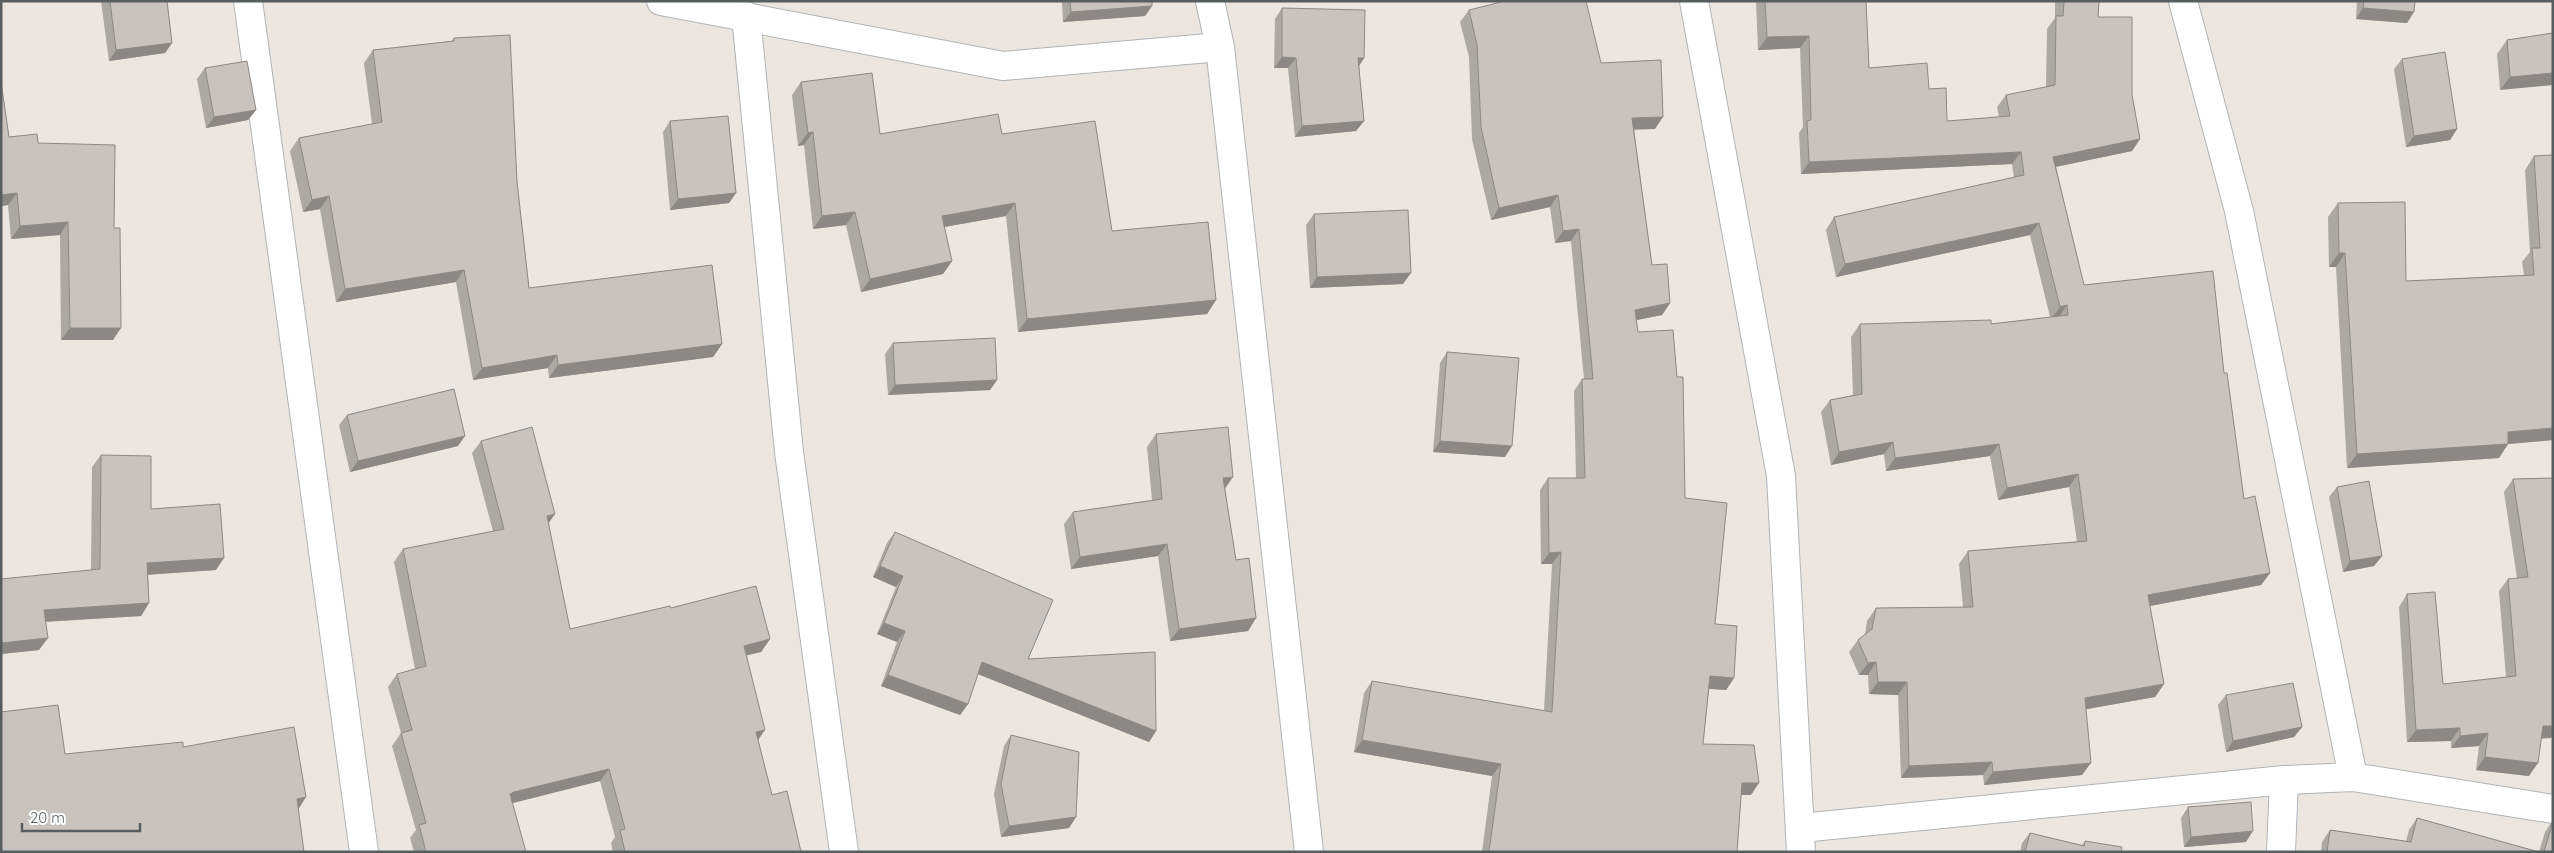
<svg xmlns="http://www.w3.org/2000/svg" width="2554" height="853" font-family="Quicksand,sans-serif">
<style>
.lines{fill:none;stroke-linecap:round;stroke-linejoin:round}
.minor-casing{stroke:#b0b4b7;stroke-width:30}
.minor{stroke:#fff;stroke-width:28}
.wall{fill:#aca8a4}
.shaded-wall{fill:#8c8886}
.building{fill:#c8c3bf;stroke:#8c8886}
</style>
<rect width="100%" height="100%" fill="#ebe6df"/>
<g class="lines">
<defs>
<path id="minor" d="M 248,1 L 364,852
M 661,1 L 1003,66 L 1220,47
M 1210,1 L 1220,47 L 1309,852
M 1694,1 L 1781,476 L 1801,852
M 2183,1 L 2239,211 L 2353,777
M 746,16 L 789,452 L 844,852
M 1801,828 L 2284,780 L 2353,777 L 2553,809
M 2281,852 L 2284,780"/>
</defs>
<!-- minor casing -->
<use href="#minor" class="minor-casing"/>
<!-- minor -->
<use href="#minor" class="minor"/>
</g>
<!-- wall -->
<path class="wall" d="M 101,1 L 167,1 L 172,43 L 165,53 L 109,61 Z
M 1062,1 L 1152,1 L 1152,6 L 1145,16 L 1063,22 Z
M 1756,1 L 1866,1 L 1869,68 L 1929,89 L 1947,121 L 1999,117 L 1997,107 L 2006,95 L 2046,87 L 2047,29 L 2055,18 L 2055,1 L 2099,1 L 2098,17 L 2132,95 L 2140,139 L 2132,151 L 2056,167 L 2084,285 L 2224,373 L 2244,499 L 2270,573 L 2261,585 L 2150,606 L 2164,684 L 2155,697 L 2086,709 L 2082,775 L 1984,785 L 1983,775 L 1901,778 L 1898,695 L 1869,694 L 1868,675 L 1859,675 L 1849,652 L 1858,640 L 1865,634 L 1867,621 L 1876,608 L 1963,607 L 1959,564 L 1968,551 L 2077,542 L 2069,487 L 1998,500 L 1990,456 L 1886,471 L 1884,454 L 1831,465 L 1821,412 L 1830,400 L 1853,395 L 1851,337 L 1860,324 L 1991,324 L 2050,317 L 2030,235 L 1836,277 L 1826,230 L 1834,217 L 2014,178 L 2012,164 L 1801,174 L 1799,133 L 1803,127 L 1800,48 L 1758,50 Z
M 2357,1 L 2415,1 L 2407,23 L 2356,19 Z
M 1282,8 L 1364,58 L 1359,66 L 1364,121 L 1356,131 L 1295,137 L 1288,68 L 1274,68 L 1275,19 Z
M 1469,10 L 1601,63 L 1655,129 L 1634,129 L 1652,265 L 1670,303 L 1662,315 L 1636,320 L 1638,332 L 1685,498 L 1715,624 L 1734,678 L 1726,690 L 1709,689 L 1703,744 L 1751,795 L 1741,795 L 1737,852 L 1482,852 L 1492,776 L 1354,752 L 1364,693 L 1372,681 L 1544,711 L 1552,564 L 1541,564 L 1540,490 L 1548,478 L 1576,478 L 1574,391 L 1582,379 L 1584,379 L 1571,241 L 1555,243 L 1550,207 L 1491,220 L 1472,139 L 1469,57 L 1460,22 Z
M 2553,33 L 2500,90 L 2497,54 L 2507,40 Z
M 454,38 L 517,182 L 529,288 L 722,344 L 713,357 L 549,378 L 548,368 L 473,380 L 456,282 L 336,302 L 320,209 L 303,212 L 290,151 L 299,138 L 372,124 L 364,63 L 373,50 L 452,41 Z
M 2402,59 L 2457,129 L 2450,140 L 2406,147 L 2394,69 Z
M 205,68 L 256,110 L 248,120 L 206,128 L 197,79 Z
M 1,82 L 9,137 L 38,143 L 114,228 L 113,340 L 61,340 L 60,235 L 11,239 L 8,205 L 1,206 Z
M 801,82 L 880,134 L 1002,134 L 1112,231 L 1216,300 L 1207,314 L 1018,332 L 1006,216 L 944,227 L 952,261 L 943,274 L 861,292 L 846,225 L 813,229 L 804,145 L 798,146 L 792,95 Z
M 670,121 L 736,193 L 729,203 L 670,210 L 663,132 Z
M 2553,155 L 2553,440 L 2508,444 L 2499,458 L 2347,468 L 2336,267 L 2329,267 L 2328,217 L 2338,203 L 2406,281 L 2524,275 L 2522,262 L 2530,252 L 2525,170 L 2534,156 Z
M 1314,214 L 1403,284 L 1310,288 L 1306,225 Z
M 893,343 L 997,380 L 990,390 L 888,395 L 885,354 Z
M 1447,352 L 1505,457 L 1433,452 L 1440,363 Z
M 347,415 L 458,446 L 350,472 L 339,425 Z
M 1156,434 L 1225,489 L 1236,560 L 1256,618 L 1248,631 L 1170,641 L 1158,556 L 1071,569 L 1064,524 L 1073,512 L 1152,500 L 1147,447 Z
M 481,441 L 548,524 L 570,629 L 671,608 L 770,639 L 761,652 L 747,655 L 758,739 L 772,795 L 801,852 L 613,852 L 611,843 L 615,837 L 600,781 L 512,803 L 526,852 L 414,852 L 410,838 L 416,830 L 392,746 L 401,733 L 388,687 L 397,674 L 415,669 L 394,562 L 403,549 L 493,531 L 472,453 Z
M 101,455 L 151,509 L 216,570 L 148,575 L 149,603 L 141,616 L 46,622 L 39,650 L 1,654 L 91,570 L 92,467 Z
M 2553,478 L 2551,738 L 2541,738 L 2529,776 L 2476,770 L 2479,746 L 2451,748 L 2451,741 L 2407,742 L 2399,607 L 2407,594 L 2443,684 L 2506,677 L 2499,591 L 2508,579 L 2517,578 L 2504,492 L 2513,479 Z
M 2337,487 L 2382,556 L 2374,566 L 2343,572 L 2329,497 Z
M 895,532 L 1028,659 L 1156,731 L 1149,742 L 978,674 L 968,704 L 960,715 L 881,686 L 897,642 L 877,634 L 896,587 L 873,577 L 887,543 Z
M 2226,695 L 2302,727 L 2294,737 L 2226,752 L 2218,705 Z
M 1011,735 L 1076,817 L 1069,828 L 1001,837 L 994,794 L 1004,746 Z
M 2188,807 L 2246,842 L 2184,847 L 2181,818 Z
M 2417,818 L 2539,852 L 2545,832 L 2553,820 L 2553,852 L 2321,852 L 2322,842 L 2330,830 L 2406,841 L 2409,830 Z
M 2030,833 L 2082,845 L 2085,841 L 2121,852 L 2020,852 L 2022,843 Z"/>
<!-- shaded-wall -->
<path class="shaded-wall" d="M 1152,6 L 1145,16 L 1063,22 L 1071,12 Z
M 2363,8 L 2414,12 L 2407,23 L 2356,19 Z
M 1809,36 L 1800,48 L 1758,50 L 1767,37 Z
M 172,43 L 165,53 L 109,61 L 116,50 Z
M 1282,57 L 1296,58 L 1288,68 L 1274,68 Z
M 1358,58 L 1364,58 L 1357,69 Z
M 2553,73 L 2553,85 L 2500,90 L 2510,77 Z
M 256,110 L 248,120 L 206,128 L 214,117 Z
M 1663,117 L 1655,129 L 1624,130 L 1632,118 Z
M 1364,121 L 1356,131 L 1295,137 L 1302,126 Z
M 2457,129 L 2450,140 L 2406,147 L 2414,136 Z
M 813,132 L 804,145 L 798,146 L 808,133 Z
M 2140,139 L 2132,151 L 2045,169 L 2053,157 Z
M 2021,152 L 2012,164 L 1801,174 L 1809,162 Z
M 17,193 L 8,205 L 1,206 L 1,195 Z
M 736,193 L 729,203 L 670,210 L 678,199 Z
M 1558,195 L 1550,207 L 1491,220 L 1499,208 Z
M 329,196 L 320,209 L 303,212 L 312,200 Z
M 1015,203 L 1006,216 L 933,229 L 942,216 Z
M 855,212 L 846,225 L 813,229 L 822,216 Z
M 68,222 L 60,235 L 11,239 L 20,226 Z
M 2039,223 L 2030,235 L 1836,277 L 1845,264 Z
M 1579,229 L 1571,241 L 1555,243 L 1563,231 Z
M 2339,253 L 2345,253 L 2336,267 L 2329,267 Z
M 952,261 L 943,274 L 861,292 L 870,279 Z
M 464,270 L 456,282 L 336,302 L 345,289 Z
M 1411,273 L 1403,284 L 1310,288 L 1317,277 Z
M 1216,300 L 1207,314 L 1018,332 L 1027,319 Z
M 1670,303 L 1662,315 L 1627,322 L 1635,310 Z
M 2067,305 L 2058,318 L 2051,319 L 2060,307 Z
M 70,328 L 121,328 L 113,340 L 61,340 Z
M 722,344 L 713,357 L 549,378 L 558,365 Z
M 557,355 L 548,368 L 473,380 L 482,368 Z
M 997,380 L 990,390 L 888,395 L 895,385 Z
M 2553,428 L 2553,440 L 2508,444 L 2499,458 L 2347,468 L 2357,454 L 2508,432 Z
M 465,436 L 458,446 L 350,472 L 358,461 Z
M 1440,441 L 1512,446 L 1505,457 L 1433,452 Z
M 1893,442 L 1884,454 L 1831,465 L 1839,452 Z
M 1999,444 L 1990,456 L 1886,471 L 1895,458 Z
M 2078,474 L 2069,487 L 1998,500 L 2007,488 Z
M 1233,477 L 1224,490 L 1223,478 Z
M 555,514 L 546,527 L 547,516 Z
M 1167,544 L 1158,556 L 1071,569 L 1080,557 Z
M 1561,552 L 1552,564 L 1541,564 L 1549,553 Z
M 2382,556 L 2374,566 L 2343,572 L 2350,561 Z
M 224,558 L 216,570 L 139,575 L 147,563 Z
M 880,566 L 903,576 L 896,587 L 873,577 Z
M 2270,573 L 2261,585 L 2139,608 L 2148,595 Z
M 149,603 L 141,616 L 36,622 L 44,610 Z
M 1256,618 L 1248,631 L 1170,641 L 1179,629 Z
M 884,623 L 905,631 L 897,642 L 877,634 Z
M 48,638 L 39,650 L 1,654 L 1,643 Z
M 770,639 L 761,652 L 735,658 L 744,646 Z
M 982,662 L 1156,731 L 1149,742 L 975,673 Z
M 1876,662 L 1868,675 L 1859,675 L 1868,663 Z
M 888,675 L 968,704 L 960,715 L 881,686 Z
M 1710,676 L 1734,678 L 1726,690 L 1702,688 Z
M 1878,682 L 1907,682 L 1898,695 L 1869,694 Z
M 2164,684 L 2155,697 L 2076,711 L 2085,698 Z
M 2543,726 L 2553,726 L 2553,735 L 2551,738 L 2534,739 Z
M 2302,727 L 2294,737 L 2226,752 L 2233,741 Z
M 2460,728 L 2451,741 L 2407,742 L 2416,730 Z
M 765,730 L 756,743 L 756,732 Z
M 2488,733 L 2479,746 L 2451,748 L 2460,736 Z
M 1362,740 L 1501,764 L 1492,776 L 1354,752 Z
M 2485,757 L 2538,763 L 2529,776 L 2476,770 Z
M 1992,762 L 1983,775 L 1901,778 L 1909,766 Z
M 2091,763 L 2082,775 L 1984,785 L 1993,772 Z
M 609,769 L 600,781 L 505,805 L 510,794 L 514,792 Z
M 1742,783 L 1759,783 L 1751,795 L 1734,795 Z
M 306,797 L 298,810 L 297,799 Z
M 1076,817 L 1069,828 L 1001,837 L 1009,826 Z
M 2253,831 L 2246,842 L 2184,847 L 2191,837 Z"/>
<!-- building -->
<path class="building" d="M 110,1 L 167,1 L 172,43 L 116,50 Z
M 1070,1 L 1152,1 L 1152,6 L 1071,12 Z
M 1505,1 L 1586,1 L 1601,63 L 1661,60 L 1663,117 L 1632,118 L 1652,265 L 1667,264 L 1670,303 L 1635,310 L 1638,332 L 1673,330 L 1677,377 L 1683,377 L 1685,498 L 1727,503 L 1715,624 L 1737,626 L 1734,678 L 1710,676 L 1703,744 L 1754,745 L 1759,783 L 1742,783 L 1737,852 L 1489,852 L 1501,764 L 1362,740 L 1372,681 L 1552,712 L 1561,552 L 1549,553 L 1548,478 L 1585,478 L 1582,379 L 1593,379 L 1579,229 L 1563,231 L 1558,195 L 1499,208 L 1481,127 L 1477,45 L 1469,10 Z
M 1765,1 L 1866,1 L 1869,68 L 1927,63 L 1929,89 L 1946,88 L 1947,121 L 2010,116 L 2006,95 L 2055,85 L 2056,16 L 2063,16 L 2064,1 L 2099,1 L 2098,17 L 2132,17 L 2132,95 L 2140,139 L 2053,157 L 2084,285 L 2213,271 L 2224,373 L 2227,373 L 2244,499 L 2255,496 L 2270,573 L 2148,595 L 2164,684 L 2085,698 L 2091,763 L 1993,772 L 1992,762 L 1909,766 L 1907,682 L 1878,682 L 1876,662 L 1868,663 L 1858,640 L 1872,629 L 1876,608 L 1973,607 L 1968,551 L 2087,541 L 2078,474 L 2007,488 L 1999,444 L 1895,458 L 1893,442 L 1839,452 L 1830,400 L 1862,394 L 1860,324 L 1991,320 L 1991,324 L 2068,315 L 2067,305 L 2060,307 L 2039,223 L 1845,264 L 1834,217 L 2024,175 L 2021,152 L 1809,162 L 1807,121 L 1811,120 L 1809,36 L 1767,37 Z
M 2364,1 L 2415,1 L 2414,12 L 2363,8 Z
M 1282,8 L 1365,10 L 1364,58 L 1358,58 L 1364,121 L 1302,126 L 1296,58 L 1282,57 Z
M 2553,33 L 2553,73 L 2510,77 L 2507,40 Z
M 510,35 L 517,182 L 529,288 L 712,265 L 722,344 L 558,365 L 557,355 L 482,368 L 464,270 L 345,289 L 329,196 L 312,200 L 299,138 L 382,122 L 373,50 L 454,41 L 454,38 Z
M 2445,52 L 2457,129 L 2414,136 L 2402,59 Z
M 247,61 L 256,110 L 214,117 L 205,68 Z
M 872,73 L 880,134 L 998,114 L 1002,134 L 1095,121 L 1112,231 L 1208,222 L 1216,300 L 1027,319 L 1015,203 L 942,216 L 952,261 L 870,279 L 855,212 L 822,216 L 813,132 L 808,133 L 801,82 Z
M 1,82 L 9,137 L 37,134 L 38,143 L 115,145 L 114,228 L 120,228 L 121,328 L 70,328 L 68,222 L 20,226 L 17,193 L 1,195 Z
M 728,116 L 736,193 L 678,199 L 670,121 Z
M 2553,155 L 2553,428 L 2508,432 L 2508,444 L 2357,454 L 2345,253 L 2339,253 L 2338,203 L 2405,202 L 2406,281 L 2534,275 L 2532,248 L 2540,248 L 2534,156 Z
M 1408,210 L 1411,273 L 1317,277 L 1314,214 Z
M 995,338 L 997,380 L 895,385 L 893,343 Z
M 1447,352 L 1519,358 L 1512,446 L 1440,441 Z
M 454,389 L 465,436 L 358,461 L 347,415 Z
M 532,427 L 555,514 L 547,516 L 570,629 L 670,606 L 671,608 L 756,586 L 770,639 L 744,646 L 765,730 L 756,732 L 772,795 L 787,791 L 801,852 L 625,852 L 620,830 L 625,829 L 609,769 L 514,792 L 510,794 L 526,852 L 426,852 L 419,825 L 426,823 L 401,733 L 412,730 L 397,674 L 426,666 L 403,549 L 504,529 L 481,441 Z
M 1228,427 L 1233,477 L 1223,478 L 1236,560 L 1249,558 L 1256,618 L 1179,629 L 1167,544 L 1080,557 L 1073,512 L 1162,499 L 1156,434 Z
M 101,455 L 151,456 L 151,509 L 220,504 L 224,558 L 147,563 L 149,603 L 44,610 L 48,638 L 1,643 L 1,579 L 100,569 Z
M 2553,478 L 2553,726 L 2543,726 L 2538,763 L 2485,757 L 2488,733 L 2460,736 L 2460,728 L 2416,730 L 2407,594 L 2435,592 L 2443,684 L 2516,676 L 2508,579 L 2528,577 L 2513,479 Z
M 2369,481 L 2382,556 L 2350,561 L 2337,487 Z
M 895,532 L 1053,600 L 1028,659 L 1155,652 L 1156,731 L 982,662 L 968,704 L 888,675 L 905,631 L 884,623 L 903,576 L 880,566 Z
M 2293,683 L 2302,727 L 2233,741 L 2226,695 Z
M 58,705 L 65,754 L 183,742 L 183,747 L 294,727 L 306,797 L 297,799 L 304,852 L 1,852 L 1,712 Z
M 1011,735 L 1079,752 L 1076,817 L 1009,826 L 1001,784 Z
M 2251,802 L 2253,831 L 2191,837 L 2188,807 Z
M 2417,818 L 2539,852 L 2327,852 L 2330,830 L 2411,842 Z
M 2553,821 L 2553,852 L 2544,852 Z
M 2030,833 L 2084,846 L 2085,841 L 2122,847 L 2121,852 L 2025,852 Z"/>
<!-- border -->
<rect width="2554" height="853" fill="none" stroke="#585e60" stroke-width="5"/>
<!-- scale -->
<path d="M22 823v8h118v-8" fill="none" stroke="#585e60" stroke-width="2.5"/>
<text x="30" y="823" font-size="15" fill="#585e60" stroke="#ffffff" stroke-width="4" paint-order="stroke">20 m</text>
</svg>
